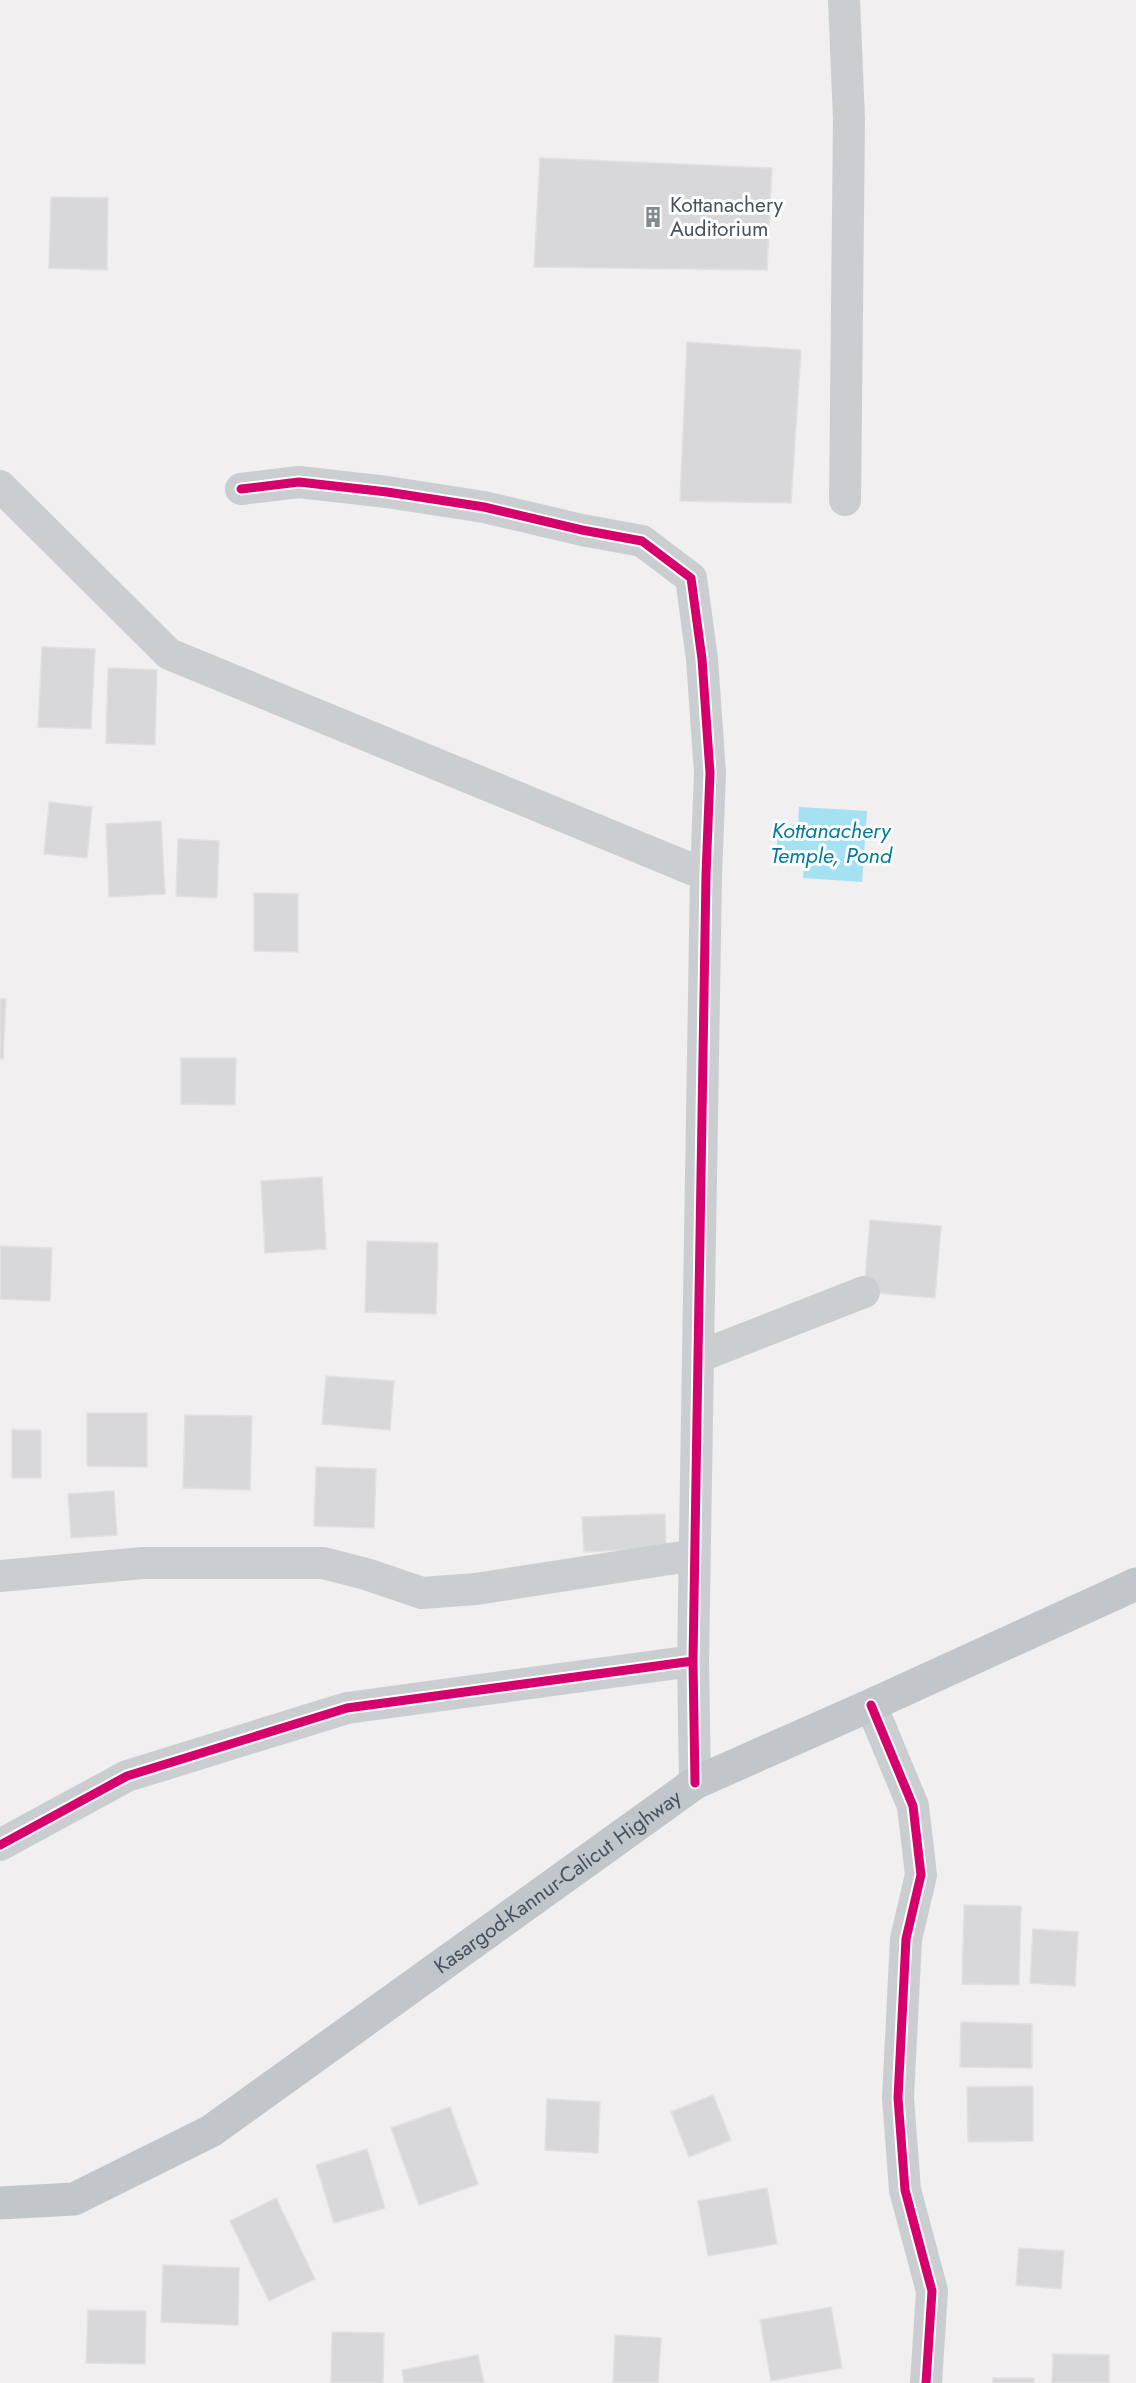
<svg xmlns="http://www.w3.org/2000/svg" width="1136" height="2383" font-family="Jost,sans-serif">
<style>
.water{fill:#a3e1f3}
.building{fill:#d8d7d9;stroke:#e2e1e2;stroke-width:1.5}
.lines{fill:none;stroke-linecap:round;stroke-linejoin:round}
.minor{stroke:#cbced1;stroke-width:32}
.trunk{stroke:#c0c6ca;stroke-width:33}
.cycleway-casing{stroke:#fff;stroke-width:13}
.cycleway{stroke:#d6006c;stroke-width:9}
.labels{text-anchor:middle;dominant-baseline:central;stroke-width:6;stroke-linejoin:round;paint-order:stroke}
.poi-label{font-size:21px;fill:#45525e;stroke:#fff;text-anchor:start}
.street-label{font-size:21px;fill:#45525e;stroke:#fff}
.water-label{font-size:22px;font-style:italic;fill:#037a9d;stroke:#fff}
</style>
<rect width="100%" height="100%" fill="#f1efef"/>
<!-- water -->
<path class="water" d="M 799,807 L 867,811 L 862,882 L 803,878 L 804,864 L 776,862 L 778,824 L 798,825 Z"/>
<!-- building -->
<path class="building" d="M 540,158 L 772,168 L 767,270 L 534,267 Z
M 51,197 L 108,198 L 107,270 L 49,268 Z
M 687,342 L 801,350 L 791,503 L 680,501 Z
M 42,647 L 95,649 L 91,729 L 38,727 Z
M 108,668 L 157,670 L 155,745 L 106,743 Z
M 49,802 L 92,807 L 87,858 L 44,854 Z
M 161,821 L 165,894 L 109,897 L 106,824 Z
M 178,839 L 219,841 L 217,898 L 176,896 Z
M 254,893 L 298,894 L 298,952 L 254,951 Z
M 0,999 L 6,999 L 3,1059 L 0,1058 Z
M 181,1058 L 236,1058 L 235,1105 L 181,1104 Z
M 322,1177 L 326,1249 L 265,1253 L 261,1181 Z
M 870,1220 L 941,1226 L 935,1298 L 864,1292 Z
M 367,1241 L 438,1243 L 436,1314 L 365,1312 Z
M 0,1246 L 52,1248 L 50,1301 L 0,1299 Z
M 326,1376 L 394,1381 L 390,1430 L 322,1424 Z
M 87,1413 L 147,1413 L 147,1467 L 87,1466 Z
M 185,1415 L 252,1416 L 250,1490 L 183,1488 Z
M 12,1430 L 41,1430 L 41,1478 L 12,1478 Z
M 316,1467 L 376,1469 L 374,1528 L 314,1526 Z
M 114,1491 L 117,1535 L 71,1538 L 68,1494 Z
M 665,1514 L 666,1548 L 584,1552 L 582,1517 Z
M 964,1905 L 1021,1906 L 1019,1985 L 962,1984 Z
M 1033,1929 L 1078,1932 L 1075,1986 L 1030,1983 Z
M 961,2022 L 1032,2024 L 1032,2068 L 960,2067 Z
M 1033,2086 L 1033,2141 L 968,2142 L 967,2087 Z
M 713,2095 L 731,2140 L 689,2157 L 671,2112 Z
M 547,2099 L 600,2102 L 598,2153 L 545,2150 Z
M 450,2107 L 478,2184 L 419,2205 L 391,2128 Z
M 367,2149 L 385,2208 L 334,2223 L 316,2165 Z
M 767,2188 L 777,2244 L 708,2256 L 698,2201 Z
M 276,2198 L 315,2279 L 269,2301 L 230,2221 Z
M 1019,2248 L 1064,2251 L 1061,2289 L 1016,2285 Z
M 163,2265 L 239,2268 L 238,2325 L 161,2322 Z
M 831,2307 L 842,2368 L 771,2381 L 760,2320 Z
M 88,2310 L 146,2311 L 145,2364 L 86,2363 Z
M 332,2332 L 384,2333 L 383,2383 L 331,2383 Z
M 615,2335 L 661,2338 L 658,2383 L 613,2383 Z
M 1053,2354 L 1109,2355 L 1109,2383 L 1052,2383 Z
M 478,2355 L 484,2383 L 404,2383 L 402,2370 Z
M 993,2378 L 1034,2378 L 1034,2383 L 993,2383 Z"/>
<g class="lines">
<!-- minor -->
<path class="minor" d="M 844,0 L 849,119 L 845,500
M 0,486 L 169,654 L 706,875
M 241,489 L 299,482 L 387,492 L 484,507 L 582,530 L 642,541 L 691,578 L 702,659 L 710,773 L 706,875 L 698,1357 L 693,1661 L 695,1783
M 698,1357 L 864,1292
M 0,1576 L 143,1563 L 323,1563 L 366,1574 L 422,1593 L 476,1589 L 695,1555
M 871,1705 L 913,1806 L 921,1875 L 906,1939 L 898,2098 L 905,2190 L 932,2291 L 926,2383
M 0,1845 L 127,1776 L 347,1708 L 693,1661"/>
<!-- trunk -->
<path class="trunk" id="s1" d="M 0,2203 L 74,2199 L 211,2131 L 695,1783 L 871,1705 L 1136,1584"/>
<defs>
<path id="cycleway" d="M 241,489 L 299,482 L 387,492 L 484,507 L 582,530 L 642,541 L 691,578 L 702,659 L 710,773 L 706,875 L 698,1357 L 693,1661 L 695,1783
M 871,1705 L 913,1806 L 921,1875 L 906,1939 L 898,2098 L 905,2190 L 932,2291 L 926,2383
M 0,1845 L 127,1776 L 347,1708 L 693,1661"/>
</defs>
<!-- cycleway casing -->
<use href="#cycleway" class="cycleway-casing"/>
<!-- cycleway -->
<use href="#cycleway" class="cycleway"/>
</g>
<!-- icons -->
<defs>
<symbol id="building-bare" viewBox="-9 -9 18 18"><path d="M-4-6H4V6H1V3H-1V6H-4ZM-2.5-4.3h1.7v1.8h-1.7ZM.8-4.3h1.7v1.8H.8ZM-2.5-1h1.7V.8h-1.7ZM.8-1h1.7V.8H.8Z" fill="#818991" stroke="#fff" stroke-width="2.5" paint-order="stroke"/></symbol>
</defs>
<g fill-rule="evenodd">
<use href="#building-bare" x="638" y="202" width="30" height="30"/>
</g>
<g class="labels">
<!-- poi labels -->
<g class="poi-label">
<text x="670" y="205">Kottanachery<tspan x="670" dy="24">Auditorium</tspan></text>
</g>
<!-- street labels -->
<g class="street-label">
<text stroke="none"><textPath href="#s1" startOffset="654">Kasargod-Kannur-Calicut Highway</textPath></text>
</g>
<!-- water labels -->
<g class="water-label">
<text x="831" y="830">Kottanachery<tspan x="831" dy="25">Temple, Pond</tspan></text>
</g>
</g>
</svg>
